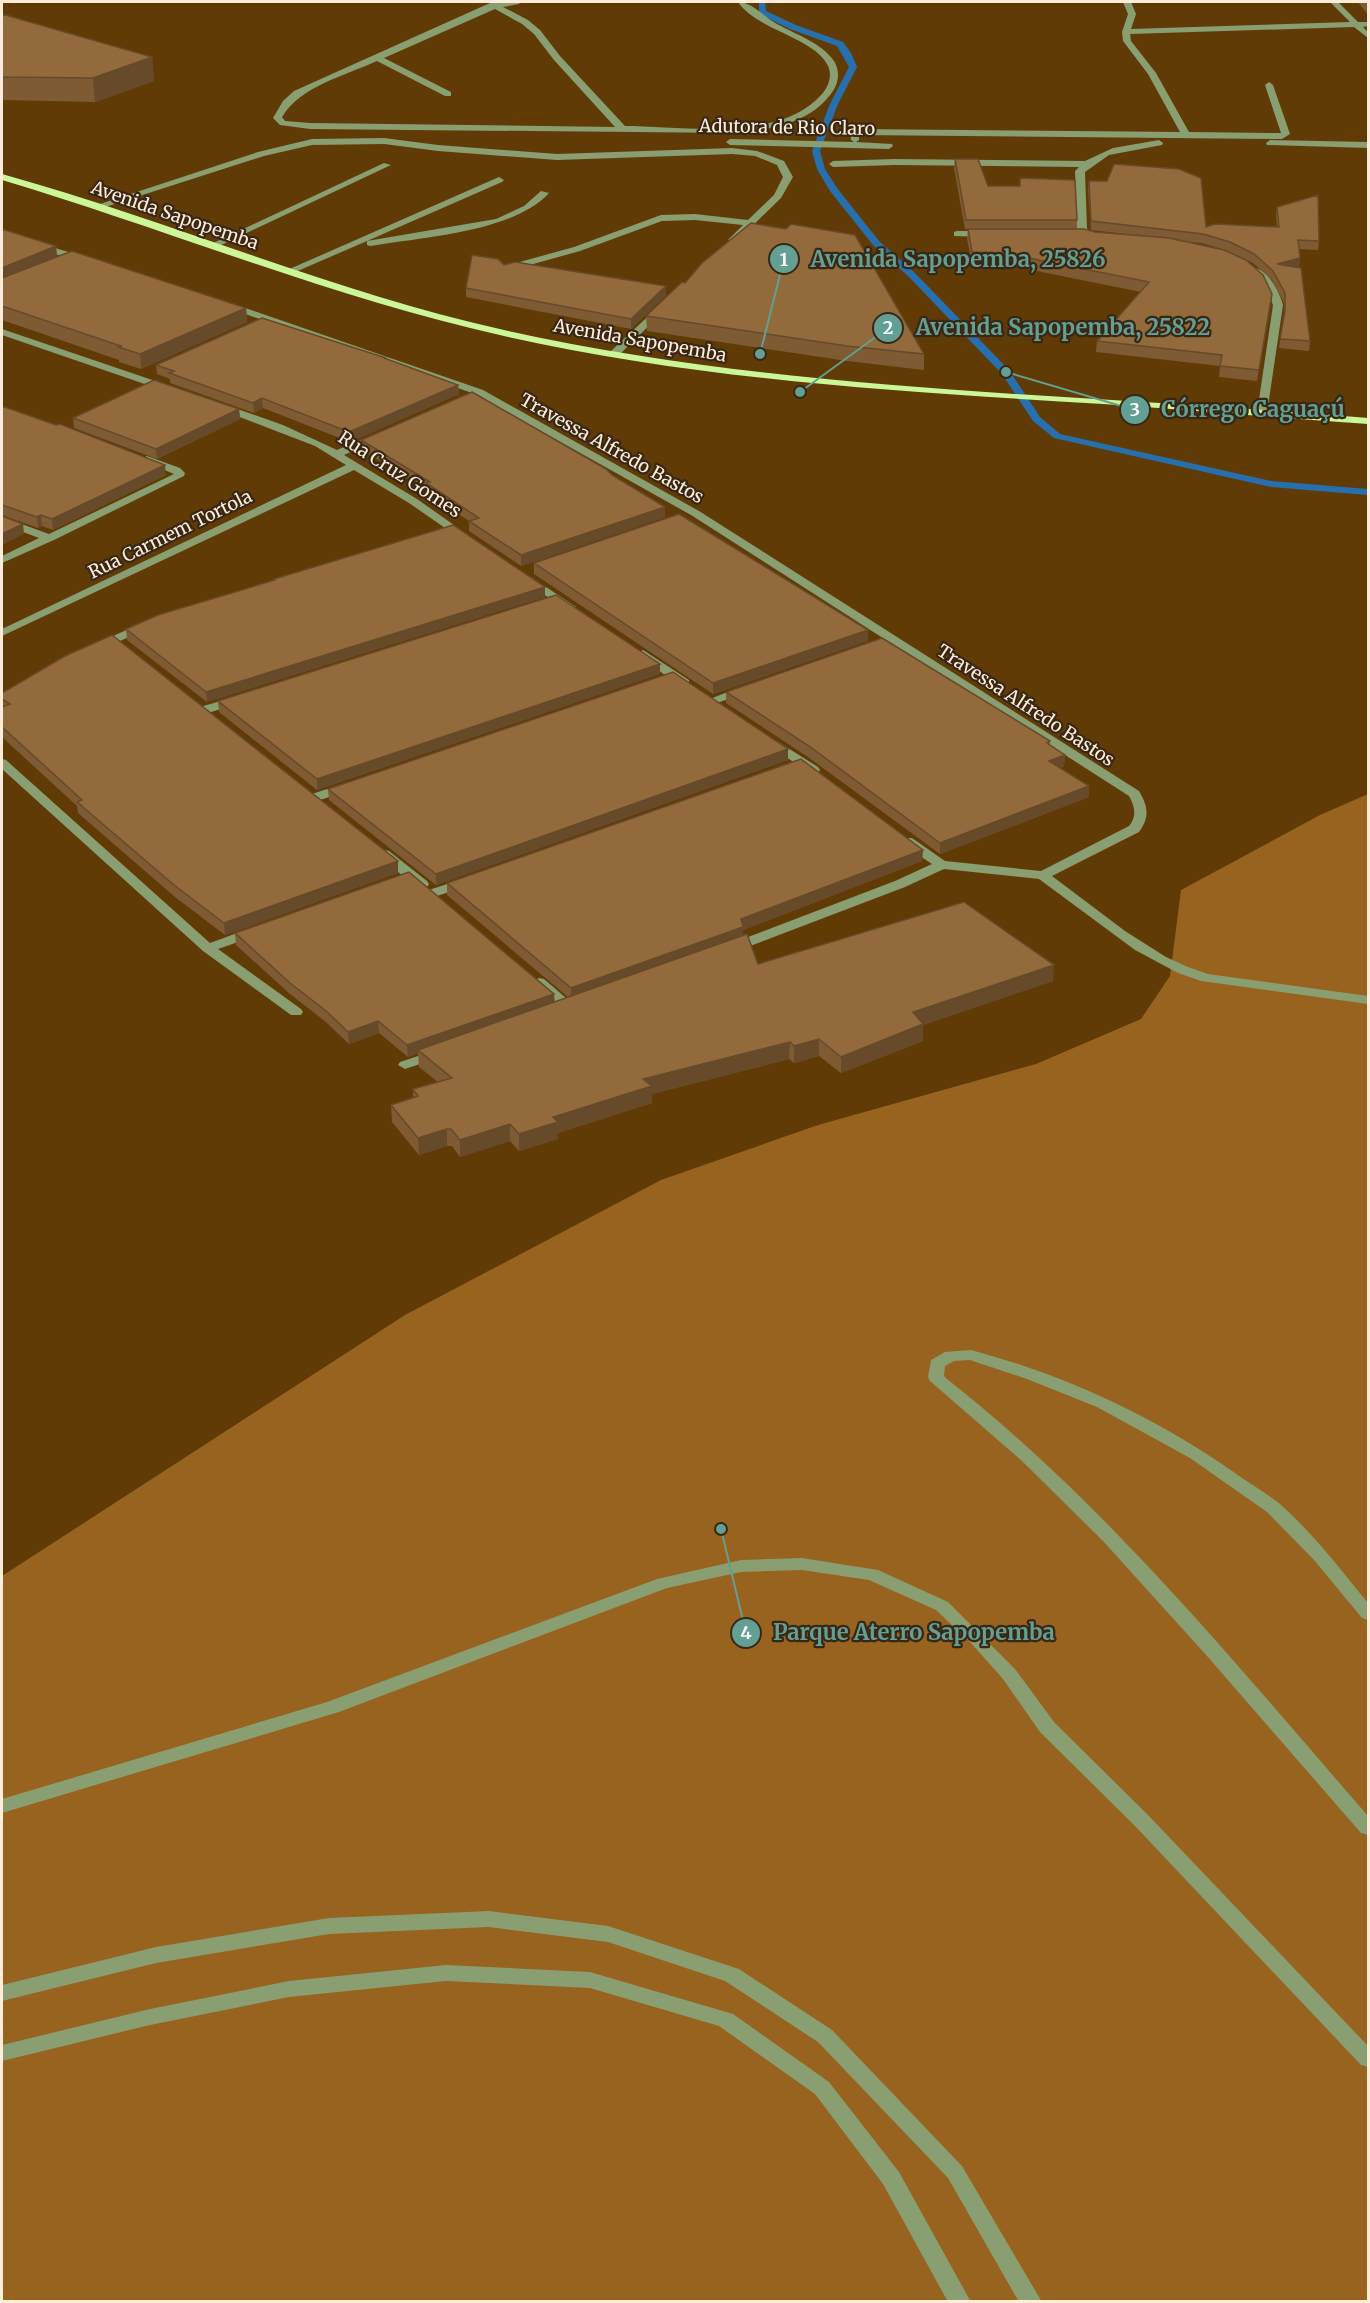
<svg xmlns="http://www.w3.org/2000/svg" width="1370" height="2303" font-family="Merriweather,serif">
<style>
.green{fill:#97631e}
.lines{fill:none;stroke-linecap:round;stroke-linejoin:round}
.stream{fill:#2770af;fill-rule:evenodd}
.minor{fill:#899e71;fill-rule:evenodd}
.major{fill:#cbf798;fill-rule:evenodd}
.wall{fill:#7e5b33;fill-rule:evenodd}
.shaded-wall{fill:#664a29}
.building{fill:#926a3b;stroke:#664a29;stroke-width:1.5}
.labels{text-anchor:middle;dominant-baseline:central;stroke-width:4.5;stroke-linejoin:round;paint-order:stroke}
.far-street-label{font-size:18px;fill:#ffecd9;stroke:#382714}
.leader{fill:none;stroke:#639f93;stroke-width:2}
.callout-dot{fill:#639f93;stroke:#382714;stroke-width:2}
.mark-label{font-size:18px;text-anchor:middle;font-weight:bold;fill:#fff}
.callout-label{font-size:22px;text-anchor:middle;font-weight:bold;fill:#639f93;stroke:#382714;stroke-width:4.5;stroke-linejoin:round;paint-order:stroke}
</style>
<rect width="100%" height="100%" fill="#603b06"/>
<!-- green -->
<path class="green" d="M 1368,794 L 1368,2301 L 2,2302 L 2,1576 L 405,1315 L 661,1180 L 818,1125 L 1036,1064 L 1141,1019 L 1170,976 L 1181,890 L 1320,815 Z"/>
<g class="lines">
<!-- stream -->
<path class="stream" d="M 759,2 L 765,2 L 766,11 L 796,25 L 843,42 L 851,53 L 857,67 L 838,104 L 820,151 L 825,169 L 837,188 L 879,241 L 914,272 L 1009,370 L 1040,417 L 1060,434 L 1271,481 L 1368,489 L 1368,495 L 1271,487 L 1054,438 L 1033,421 L 1002,374 L 908,276 L 873,245 L 830,191 L 817,169 L 812,151 L 830,104 L 849,67 L 837,46 L 790,29 L 759,14 Z"/>
<!-- minor -->
<path class="minor" d="M 506,2 L 520,2 L 519,4 L 503,7 L 528,20 L 540,30 L 560,56 L 625,126 C 683,126 780,143 822,94 C 829,86 833,74 827,64 C 812,37 757,30 738,2 C 752,2 764,17 777,24 C 795,34 822,43 834,61 C 840,71 839,82 833,91 C 812,123 770,130 735,133 L 310,129 L 280,125 L 273,118 L 283,101 L 294,91 L 490,3 ZM 495,9 L 522,24 L 534,34 L 554,60 L 615,127 L 310,123 L 285,121 L 282,117 C 301,86 344,76 377,61 L 445,96 L 451,96 L 451,92 L 384,58 Z
M 1123,2 L 1131,2 L 1136,14 L 1131,29 L 1350,22 L 1330,2 L 1338,2 L 1358,22 L 1368,22 L 1368,26 L 1363,27 L 1368,32 L 1368,38 L 1354,27 L 1130,34 L 1131,41 L 1156,73 L 1189,132 L 1281,133 L 1265,85 L 1269,82 L 1273,85 L 1290,134 L 1282,139 L 859,135 L 859,140 L 856,142 L 892,144 L 893,146 L 889,149 L 730,145 L 726,142 L 730,139 L 854,142 L 851,140 L 850,132 L 854,129 L 1180,132 L 1148,74 L 1123,41 L 1122,32 L 1128,14 Z
M 384,138 L 438,145 L 557,154 L 732,148 L 757,151 L 784,161 L 793,177 L 781,198 L 736,242 L 728,240 L 743,225 L 695,220 L 662,221 L 580,251 L 508,271 L 505,270 L 505,266 L 574,247 L 661,215 L 695,214 L 748,220 L 774,195 L 783,177 L 777,165 L 755,156 L 732,154 L 557,160 L 438,151 L 384,144 L 312,145 L 264,156 L 102,208 L 94,206 L 258,152 L 312,139 Z
M 1159,140 L 1163,143 L 1162,145 L 1109,155 L 1085,172 L 1087,228 L 1089,232 L 1100,235 L 1102,237 L 1097,240 L 1082,236 L 1077,228 L 1075,171 L 1079,167 L 894,165 L 833,167 L 829,164 L 833,161 L 894,159 L 1085,161 L 1113,148 Z
M 1270,140 L 1368,142 L 1368,148 L 1267,145 L 1266,143 Z
M 384,163 L 391,165 L 217,247 L 209,245 Z
M 499,177 L 504,180 L 502,182 L 367,241 L 496,219 L 524,206 L 541,191 L 549,193 C 514,232 421,237 370,246 L 367,245 L 367,241 L 293,273 L 285,271 Z
M 957,231 L 987,231 L 992,234 L 987,237 L 954,236 L 954,232 Z
M 2,232 L 85,257 L 87,259 L 82,262 L 2,238 Z
M 1248,267 C 1266,265 1279,290 1283,305 L 1267,413 L 1262,416 L 1257,413 L 1273,305 L 1265,286 L 1248,271 Z
M 225,303 L 231,303 L 483,390 L 699,511 L 1139,791 C 1148,806 1150,817 1139,832 L 1052,876 L 1125,931 L 1166,957 L 1188,967 L 1208,974 L 1368,996 L 1368,1004 L 1201,981 L 1178,973 L 1135,950 L 1039,879 L 944,869 L 905,887 L 737,951 L 727,951 L 725,948 L 727,945 L 895,881 L 932,864 L 902,844 L 900,841 L 902,838 L 912,838 L 945,861 L 1041,871 L 1129,826 C 1137,816 1135,807 1129,796 L 691,515 L 475,394 L 225,307 Z
M 658,307 L 666,309 L 619,355 L 611,355 L 611,351 Z
M 2,329 L 173,387 L 174,389 L 165,391 L 2,335 Z
M 220,403 L 283,425 L 337,450 L 377,433 L 385,433 L 385,437 L 344,455 L 417,499 L 471,537 L 469,539 L 461,539 L 409,503 L 354,470 L 2,636 L 2,629 L 346,465 L 315,446 L 216,408 L 216,404 Z
M 147,456 L 180,468 L 185,473 L 184,476 L 54,540 L 2,563 L 2,556 L 39,538 L 2,524 L 2,517 L 49,534 L 174,474 L 143,461 L 142,459 Z
M 527,576 L 531,577 L 576,607 L 570,611 L 566,609 L 523,581 L 521,579 Z
M 144,622 L 148,623 L 148,629 L 101,649 L 93,649 L 91,646 Z
M 643,650 L 689,680 L 689,686 L 681,686 L 639,657 L 637,654 Z
M 745,685 L 749,686 L 749,692 L 711,705 L 705,701 Z
M 238,696 L 244,700 L 242,703 L 204,714 L 198,710 L 200,707 Z
M 772,738 L 818,767 L 820,770 L 818,773 L 810,773 L 768,745 L 766,742 L 768,739 Z
M 2,759 L 6,760 L 210,943 L 248,929 L 258,929 L 260,932 L 258,935 L 218,949 L 301,1009 L 303,1012 L 301,1015 L 291,1015 L 203,951 L 2,769 Z
M 348,782 L 353,783 L 354,786 L 353,789 L 314,802 L 308,798 L 309,795 Z
M 384,850 L 389,851 L 427,881 L 429,884 L 427,887 L 417,887 L 379,857 L 377,854 Z
M 465,878 L 472,882 L 470,885 L 434,897 L 427,893 L 429,890 Z
M 539,978 L 544,979 L 573,1004 L 575,1007 L 573,1010 L 563,1010 L 534,985 L 532,982 Z
M 436,1050 L 441,1051 L 443,1054 L 441,1057 L 405,1069 L 398,1065 L 400,1062 Z
M 971,1350 C 1065,1375 1155,1417 1235,1473 C 1249,1483 1266,1493 1280,1504 C 1313,1533 1340,1569 1368,1603 L 1368,1620 L 1362,1618 L 1314,1560 L 1267,1512 L 1190,1458 L 1097,1407 L 1027,1379 L 970,1360 L 954,1361 L 945,1366 L 944,1376 L 947,1379 C 1106,1504 1236,1664 1368,1816 L 1368,1835 L 1361,1833 L 1207,1656 L 1103,1541 L 1022,1461 L 930,1381 L 928,1377 L 931,1360 L 945,1352 Z
M 802,1558 L 878,1570 L 948,1602 L 1015,1669 L 1054,1722 L 1149,1816 L 1368,2046 L 1368,2067 L 1361,2065 L 1135,1826 L 1040,1732 L 1003,1679 L 970,1642 L 936,1610 L 869,1580 L 802,1570 L 741,1572 L 667,1588 L 339,1712 L 2,1813 L 2,1799 L 327,1702 L 657,1579 L 741,1560 Z
M 489,1911 L 608,1926 L 739,1969 L 832,2030 L 962,2166 L 1042,2302 L 1019,2302 L 948,2178 L 818,2042 L 725,1981 L 608,1942 L 489,1927 L 329,1934 L 156,1963 L 2,2001 L 2,1985 L 156,1947 L 329,1918 Z
M 446,1965 L 590,1972 L 733,2014 L 829,2082 L 899,2172 L 971,2302 L 948,2302 L 883,2184 L 815,2094 L 719,2026 L 590,1988 L 446,1981 L 289,1997 L 150,2025 L 2,2061 L 2,2045 L 150,2009 L 289,1981 Z"/>
<!-- major -->
<path class="major" d="M 2,174 C 171,221 333,292 504,330 C 787,393 1080,393 1368,418 L 1368,424 C 1280,418 1191,410 1103,404 C 902,392 700,380 504,336 C 333,298 169,230 2,180 Z"/>
</g>
<!-- wall -->
<path class="wall" d="M 1358,2 L 1368,2 L 1368,15 Z
M 2,14 L 152,57 L 154,81 L 95,102 L 2,100 Z
M 955,159 L 988,186 L 1077,220 L 1077,229 L 965,229 L 954,168 Z
M 1089,181 L 1206,227 L 1277,227 L 1276,216 L 1277,207 L 1319,241 L 1318,250 L 1299,249 L 1300,258 L 1299,267 L 1296,268 L 1310,341 L 1309,351 L 1279,348 L 1284,316 L 1284,303 L 1272,280 L 1253,263 L 1225,250 L 1272,294 L 1257,381 L 1219,377 L 1220,366 L 1096,352 L 1097,341 L 1141,292 L 1003,264 L 972,263 L 967,239 L 968,229 L 1095,232 L 1125,234 L 1091,230 L 1088,189 ZM 1187,242 L 1202,243 L 1221,249 Z
M 2,229 L 56,246 L 57,257 L 246,308 L 247,322 L 141,369 L 119,362 L 119,360 L 2,320 Z
M 504,265 L 666,295 L 631,329 L 466,297 L 466,288 Z
M 646,316 L 924,354 L 924,370 L 847,361 L 647,331 Z
M 386,358 L 386,359 L 458,385 L 459,394 L 350,442 L 263,408 L 254,413 L 170,383 L 170,379 L 157,374 L 156,365 Z
M 2,406 L 166,475 L 53,530 L 42,526 L 38,528 L 2,515 Z
M 239,409 L 240,419 L 157,459 L 74,428 L 73,418 Z
M 361,440 L 612,475 L 665,507 L 665,517 L 521,566 L 469,531 L 469,521 L 427,493 L 427,490 L 362,450 Z
M 534,563 L 868,641 L 713,694 L 534,574 Z
M 274,579 L 545,587 L 545,597 L 207,702 L 127,640 L 126,629 L 274,581 Z
M 660,664 L 660,674 L 317,790 L 219,712 L 218,701 Z
M 726,692 L 1050,741 L 1050,745 L 1065,755 L 1064,766 L 1060,768 L 1089,786 L 1089,797 L 940,854 L 808,757 L 726,703 Z
M 2,693 L 398,861 L 398,873 L 225,935 L 175,897 L 78,813 L 77,806 L 2,737 Z
M 788,749 L 788,760 L 436,885 L 329,800 L 328,789 Z
M 923,850 L 922,861 L 743,930 L 743,935 L 758,964 L 1053,981 L 923,1025 L 923,1041 L 841,1073 L 819,1056 L 794,1063 L 789,1059 L 652,1094 L 652,1103 L 558,1133 L 558,1139 L 519,1151 L 510,1141 L 460,1157 L 452,1146 L 447,1146 L 419,1155 L 392,1122 L 391,1105 L 413,1098 L 413,1089 L 438,1082 L 419,1067 L 418,1053 L 408,1057 L 379,1033 L 349,1044 L 326,1022 L 290,994 L 236,945 L 235,933 L 554,994 L 554,1002 L 568,997 L 447,895 L 447,883 Z"/>
<!-- shaded-wall -->
<path class="shaded-wall" d="M 152,57 L 154,81 L 95,102 L 93,78 Z
M 56,246 L 57,260 L 2,283 L 2,268 Z
M 1300,258 L 1299,267 L 1277,274 L 1277,264 Z
M 666,286 L 666,295 L 631,329 L 631,319 Z
M 1272,294 L 1271,305 L 1257,381 L 1259,370 Z
M 246,308 L 247,322 L 141,369 L 140,354 Z
M 458,385 L 459,394 L 350,442 L 349,432 Z
M 262,398 L 263,408 L 254,413 L 253,403 Z
M 239,409 L 240,419 L 157,459 L 156,449 Z
M 165,465 L 166,475 L 53,530 L 52,519 Z
M 665,507 L 665,517 L 521,566 L 521,555 Z
M 41,515 L 42,526 L 38,528 L 37,517 Z
M 23,524 L 24,534 L 2,545 L 2,534 Z
M 545,587 L 545,597 L 207,702 L 206,692 Z
M 868,630 L 868,641 L 713,694 L 713,683 Z
M 660,664 L 660,674 L 317,790 L 317,779 Z
M 788,749 L 788,760 L 436,885 L 436,874 Z
M 1065,755 L 1064,766 L 1048,772 L 1049,761 Z
M 1089,786 L 1089,797 L 940,854 L 940,843 Z
M 923,850 L 922,861 L 743,930 L 743,939 L 571,999 L 571,988 L 741,919 Z
M 398,861 L 398,873 L 225,935 L 224,923 Z
M 1054,965 L 1053,981 L 923,1025 L 923,1041 L 841,1073 L 841,1057 L 913,1012 Z
M 554,994 L 555,1005 L 418,1050 L 418,1053 L 408,1057 L 407,1045 Z
M 378,1021 L 379,1033 L 349,1044 L 348,1032 Z
M 819,1039 L 819,1056 L 794,1063 L 794,1046 Z
M 790,1042 L 789,1059 L 652,1094 L 652,1103 L 558,1133 L 558,1139 L 519,1151 L 519,1134 L 553,1117 L 643,1079 Z
M 510,1124 L 510,1141 L 460,1157 L 460,1140 Z
M 447,1129 L 447,1146 L 419,1155 L 418,1138 Z"/>
<!-- building -->
<path class="building" d="M 2,14 L 152,57 L 93,78 L 2,77 Z
M 955,159 L 978,159 L 988,186 L 1020,186 L 1020,178 L 1075,180 L 1077,220 L 966,220 Z
M 1114,164 L 1179,169 L 1201,178 L 1206,227 L 1215,224 L 1279,227 L 1277,207 L 1318,195 L 1319,241 L 1298,240 L 1300,258 L 1277,264 L 1301,268 L 1310,341 L 1280,339 L 1285,311 L 1285,293 L 1273,271 L 1254,254 L 1230,242 L 1203,234 L 1091,221 L 1089,181 L 1107,181 Z
M 751,223 L 786,229 L 791,224 L 855,235 L 924,354 L 847,346 L 646,316 L 682,282 L 685,283 L 702,263 Z
M 2,229 L 56,246 L 2,268 Z
M 968,229 L 1084,229 L 1095,232 L 1169,238 L 1224,250 L 1246,260 L 1263,275 L 1272,294 L 1259,370 L 1220,366 L 1222,355 L 1097,341 L 1149,282 L 1004,253 L 972,252 Z
M 72,251 L 246,308 L 140,354 L 118,347 L 121,346 L 2,306 L 2,278 Z
M 472,255 L 498,259 L 504,265 L 515,262 L 666,286 L 631,319 L 466,288 Z
M 262,318 L 386,358 L 384,358 L 458,385 L 349,432 L 262,398 L 253,403 L 169,373 L 174,371 L 156,365 Z
M 154,380 L 239,409 L 156,449 L 73,418 Z
M 472,392 L 606,469 L 612,475 L 665,507 L 521,555 L 469,521 L 479,518 L 426,483 L 430,482 L 361,440 Z
M 2,406 L 56,425 L 60,424 L 165,465 L 52,519 L 41,515 L 37,517 L 2,505 Z
M 679,514 L 868,630 L 713,683 L 534,563 Z
M 2,516 L 23,524 L 2,534 Z
M 453,525 L 545,587 L 206,692 L 126,629 L 158,615 L 275,580 L 274,579 Z
M 556,595 L 660,664 L 317,779 L 218,701 Z
M 112,635 L 398,861 L 224,923 L 174,885 L 77,802 L 82,800 L 2,727 L 2,707 L 10,704 L 2,699 L 2,693 L 65,656 Z
M 882,638 L 1050,741 L 1047,743 L 1065,755 L 1049,761 L 1089,786 L 940,843 L 809,746 L 726,692 Z
M 673,672 L 788,749 L 436,874 L 328,789 Z
M 801,759 L 923,850 L 741,919 L 743,927 L 571,988 L 447,883 Z
M 409,872 L 554,994 L 407,1045 L 378,1021 L 348,1032 L 325,1010 L 290,983 L 235,933 Z
M 964,902 L 1054,965 L 913,1012 L 923,1024 L 841,1057 L 819,1039 L 794,1046 L 790,1042 L 643,1079 L 652,1086 L 553,1117 L 558,1122 L 519,1134 L 510,1124 L 460,1140 L 451,1129 L 447,1129 L 418,1138 L 391,1105 L 418,1096 L 413,1089 L 452,1078 L 418,1050 L 747,934 L 758,964 Z"/>
<g class="labels">
<!-- far-street labels -->
<g class="far-street-label">
<text transform="translate(787 127) rotate(1)">Adutora de Rio Claro</text>
<text transform="translate(175 215) rotate(19)">Avenida Sapopemba</text>
<text transform="translate(640 340) rotate(10)">Avenida Sapopemba</text>
<text transform="translate(612 448) rotate(29)">Travessa Alfredo Bastos</text>
<text transform="translate(400 474) rotate(33)">Rua Cruz Gomes</text>
<text transform="translate(170 534) rotate(-26)">Rua Carmem Tortola</text>
<text transform="translate(1026 705) rotate(33)">Travessa Alfredo Bastos</text>
</g>
</g>
<!-- callouts -->
<path class="leader" d="M760 354L784 259M800 392L888 328M1006 372L1135 410M721 1529L746 1633"/>
<g class="callout-dot">
<circle cx="760" cy="354" r="6"/>
<circle cx="800" cy="392" r="6"/>
<circle cx="1006" cy="372" r="6"/>
<circle cx="721" cy="1529" r="6"/>
<circle cx="784" cy="259" r="15"/>
<circle cx="888" cy="328" r="15"/>
<circle cx="1135" cy="410" r="15"/>
<circle cx="746" cy="1633" r="15"/>
</g>
<g class="mark-label">
<text x="784" y="266">1</text>
<text x="888" y="334">2</text>
<text x="1135" y="416">3</text>
<text x="746" y="1639">4</text>
</g>
<g class="callout-label">
<text x="958" y="267">Avenida Sapopemba, 25826</text>
<text x="1063" y="335">Avenida Sapopemba, 25822</text>
<text x="1253" y="417">Córrego Caguaçú</text>
<text x="914" y="1640">Parque Aterro Sapopemba</text>
</g>
<!-- border -->
<rect width="1370" height="2303" fill="none" stroke="#ffecd9" stroke-width="6"/>
</svg>
